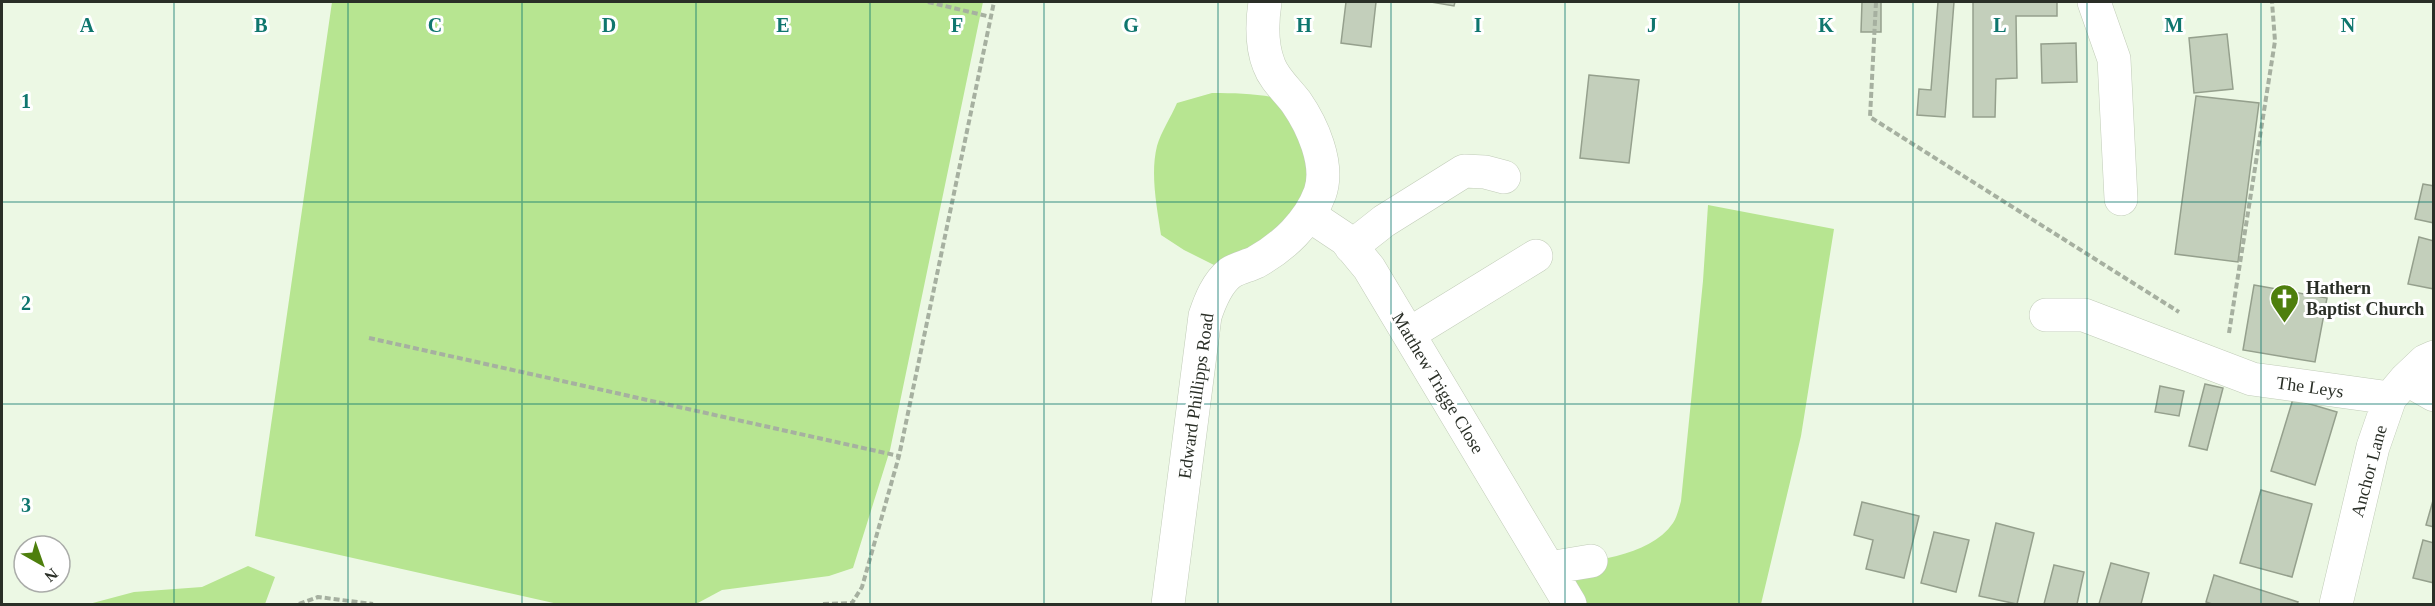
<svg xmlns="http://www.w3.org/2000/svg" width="2435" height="606" font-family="'Times New Roman',serif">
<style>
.green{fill:#b7e591}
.building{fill:#c3cfbb;stroke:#95a08d;stroke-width:1.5}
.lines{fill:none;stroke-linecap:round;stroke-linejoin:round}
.minor-casing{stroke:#c1ccb8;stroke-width:34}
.path{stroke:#a6b0a0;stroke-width:4;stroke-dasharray:6 3;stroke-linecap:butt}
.minor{stroke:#fff;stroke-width:33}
.grid{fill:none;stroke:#0f766e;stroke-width:1.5;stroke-opacity:0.55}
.labels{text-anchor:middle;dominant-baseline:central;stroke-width:6;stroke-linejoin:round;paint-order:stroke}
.poi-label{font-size:18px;font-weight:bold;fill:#2a2f27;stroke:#fff;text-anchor:start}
.street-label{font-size:18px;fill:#2a2f27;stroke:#fff}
.grid-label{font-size:20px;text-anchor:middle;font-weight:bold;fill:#0f766e;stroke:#fff;stroke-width:6;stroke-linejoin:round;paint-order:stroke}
</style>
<rect width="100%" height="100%" fill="#ecf8e4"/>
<!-- green -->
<path class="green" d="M 332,2 L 983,2 L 890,450 L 853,568 L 829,576 L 722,590 L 696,604 L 558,604 L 255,536 Z
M 1212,93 C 1242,93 1268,94 1296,103 L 1321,191 L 1230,273 L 1184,250 L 1161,235 C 1157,207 1150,174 1157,146 C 1161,132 1171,117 1177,103 Z
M 1708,205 L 1834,229 L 1801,436 L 1761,604 L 1570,604 L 1549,568 C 1588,561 1649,558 1673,523 C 1677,517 1679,508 1681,501 L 1703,281 Z
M 248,566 L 275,577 L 265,604 L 89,604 L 134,592 L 202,587 Z"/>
<!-- building -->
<path class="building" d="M 1346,2 L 1376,2 L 1371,47 L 1341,43 Z
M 1431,2 L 1455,2 L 1454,6 Z
M 1862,2 L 1881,2 L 1881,32 L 1861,32 Z
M 1938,2 L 1954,2 L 1945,117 L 1917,115 L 1919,89 L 1931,90 Z
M 1973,2 L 2057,2 L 2057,16 L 2016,16 L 2017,78 L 1996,79 L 1995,117 L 1973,117 Z
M 2227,34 L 2233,89 L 2194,93 L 2189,38 Z
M 2076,43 L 2077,82 L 2042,83 L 2041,44 Z
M 1589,75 L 1639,80 L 1629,163 L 1580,158 Z
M 2196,96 L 2259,103 L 2238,262 L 2175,254 Z
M 2423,184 L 2434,186 L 2434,223 L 2415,219 Z
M 2419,237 L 2434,241 L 2434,289 L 2408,284 Z
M 2254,285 L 2327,298 L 2315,362 L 2243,350 Z
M 2205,384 L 2223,388 L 2207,450 L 2189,446 Z
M 2160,386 L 2184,391 L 2179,416 L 2155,412 Z
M 2293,399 L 2337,412 L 2315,485 L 2271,471 Z
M 2261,490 L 2312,504 L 2292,577 L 2240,563 Z
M 2434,497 L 2434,527 L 2426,525 Z
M 1862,502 L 1919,516 L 1904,578 L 1866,569 L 1873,540 L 1854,535 Z
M 1996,523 L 2034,533 L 2017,604 L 1979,596 Z
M 1934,532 L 1969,540 L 1956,592 L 1921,583 Z
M 2423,540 L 2434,543 L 2434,583 L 2413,578 Z
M 2111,563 L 2149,573 L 2141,604 L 2099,604 Z
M 2054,565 L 2084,572 L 2077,604 L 2044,604 Z
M 2214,575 L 2298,602 L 2297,604 L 2212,604 L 2206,602 Z"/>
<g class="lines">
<defs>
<path id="minor" d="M 2094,2 L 2114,59 L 2121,199
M 1309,215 L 1345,239 L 1369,268 L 1570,604
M 1351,247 L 1384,221 L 1464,171 L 1485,172 L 1504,177
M 2046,315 L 2084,315 L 2252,379 L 2390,398
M 1409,334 L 1536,256
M 2406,379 L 2434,395
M 1549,568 L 1591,561
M 1168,604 L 1205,316 C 1210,301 1217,283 1230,273 C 1237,268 1248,266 1256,262 C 1283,247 1309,223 1320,193 C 1330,164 1312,125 1296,102 C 1287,90 1274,79 1269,65 C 1261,45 1262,22 1265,2
M 2336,604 L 2373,447 L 2390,398 L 2406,379 L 2425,361 L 2434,357"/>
</defs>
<!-- minor casing -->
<use href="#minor" class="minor-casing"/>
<!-- path -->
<path class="path" d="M 928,2 L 991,17
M 1876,2 L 1870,117 L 2179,312
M 2229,333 L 2275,41 L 2272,2
M 369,338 L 899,456
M 299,604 L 318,597 L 373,604
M 823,604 L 852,603 L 862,587 L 899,456 L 994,2"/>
<!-- minor -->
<use href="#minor" class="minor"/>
</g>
<!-- grid -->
<path class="grid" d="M 174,2 L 174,604M 348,2 L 348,604M 522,2 L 522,604M 696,2 L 696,604M 870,2 L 870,604M 1044,2 L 1044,604M 1218,2 L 1218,604M 1391,2 L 1391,604M 1565,2 L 1565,604M 1739,2 L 1739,604M 1913,2 L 1913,604M 2087,2 L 2087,604M 2261,2 L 2261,604M 2,202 L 2434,202M 2,404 L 2434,404"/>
<!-- icons -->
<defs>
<symbol id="church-pin" viewBox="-11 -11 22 30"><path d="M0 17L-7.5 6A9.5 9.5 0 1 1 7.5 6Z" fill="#4e7f0d" stroke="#fff"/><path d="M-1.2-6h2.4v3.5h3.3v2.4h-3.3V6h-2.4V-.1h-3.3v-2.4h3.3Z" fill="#fff"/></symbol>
</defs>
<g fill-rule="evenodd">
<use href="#church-pin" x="2268" y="282" width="33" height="45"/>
</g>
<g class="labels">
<!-- poi labels -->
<g class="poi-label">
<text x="2306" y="288">Hathern<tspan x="2306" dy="21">Baptist Church</tspan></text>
</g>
<!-- street labels -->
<g class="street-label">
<text transform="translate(1438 383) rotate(59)">Matthew Trigge Close</text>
<text transform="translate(2310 387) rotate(8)">The Leys</text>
<text transform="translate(1196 396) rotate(-82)">Edward Phillipps Road</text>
<text transform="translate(2369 471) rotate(-75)">Anchor Lane</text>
</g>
</g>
<g class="grid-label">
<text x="87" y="32">A</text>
<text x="261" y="32">B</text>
<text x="435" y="32">C</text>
<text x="609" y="32">D</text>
<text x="783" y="32">E</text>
<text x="957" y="32">F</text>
<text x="1131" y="32">G</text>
<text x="1304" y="32">H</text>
<text x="1478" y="32">I</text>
<text x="1652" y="32">J</text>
<text x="1826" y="32">K</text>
<text x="2000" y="32">L</text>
<text x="2174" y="32">M</text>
<text x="2348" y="32">N</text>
<text x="26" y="108">1</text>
<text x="26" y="310">2</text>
<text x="26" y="512">3</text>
</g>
<!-- border -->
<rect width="2435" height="606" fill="none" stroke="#2a2f27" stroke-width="6"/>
<!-- north arrow -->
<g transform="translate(42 564) rotate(140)"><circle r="28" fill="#ffffff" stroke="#aaaca9" stroke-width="1.5"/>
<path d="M0-4.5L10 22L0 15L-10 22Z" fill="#4e7f0d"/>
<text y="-9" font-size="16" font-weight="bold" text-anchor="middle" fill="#2a2f27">N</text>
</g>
</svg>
